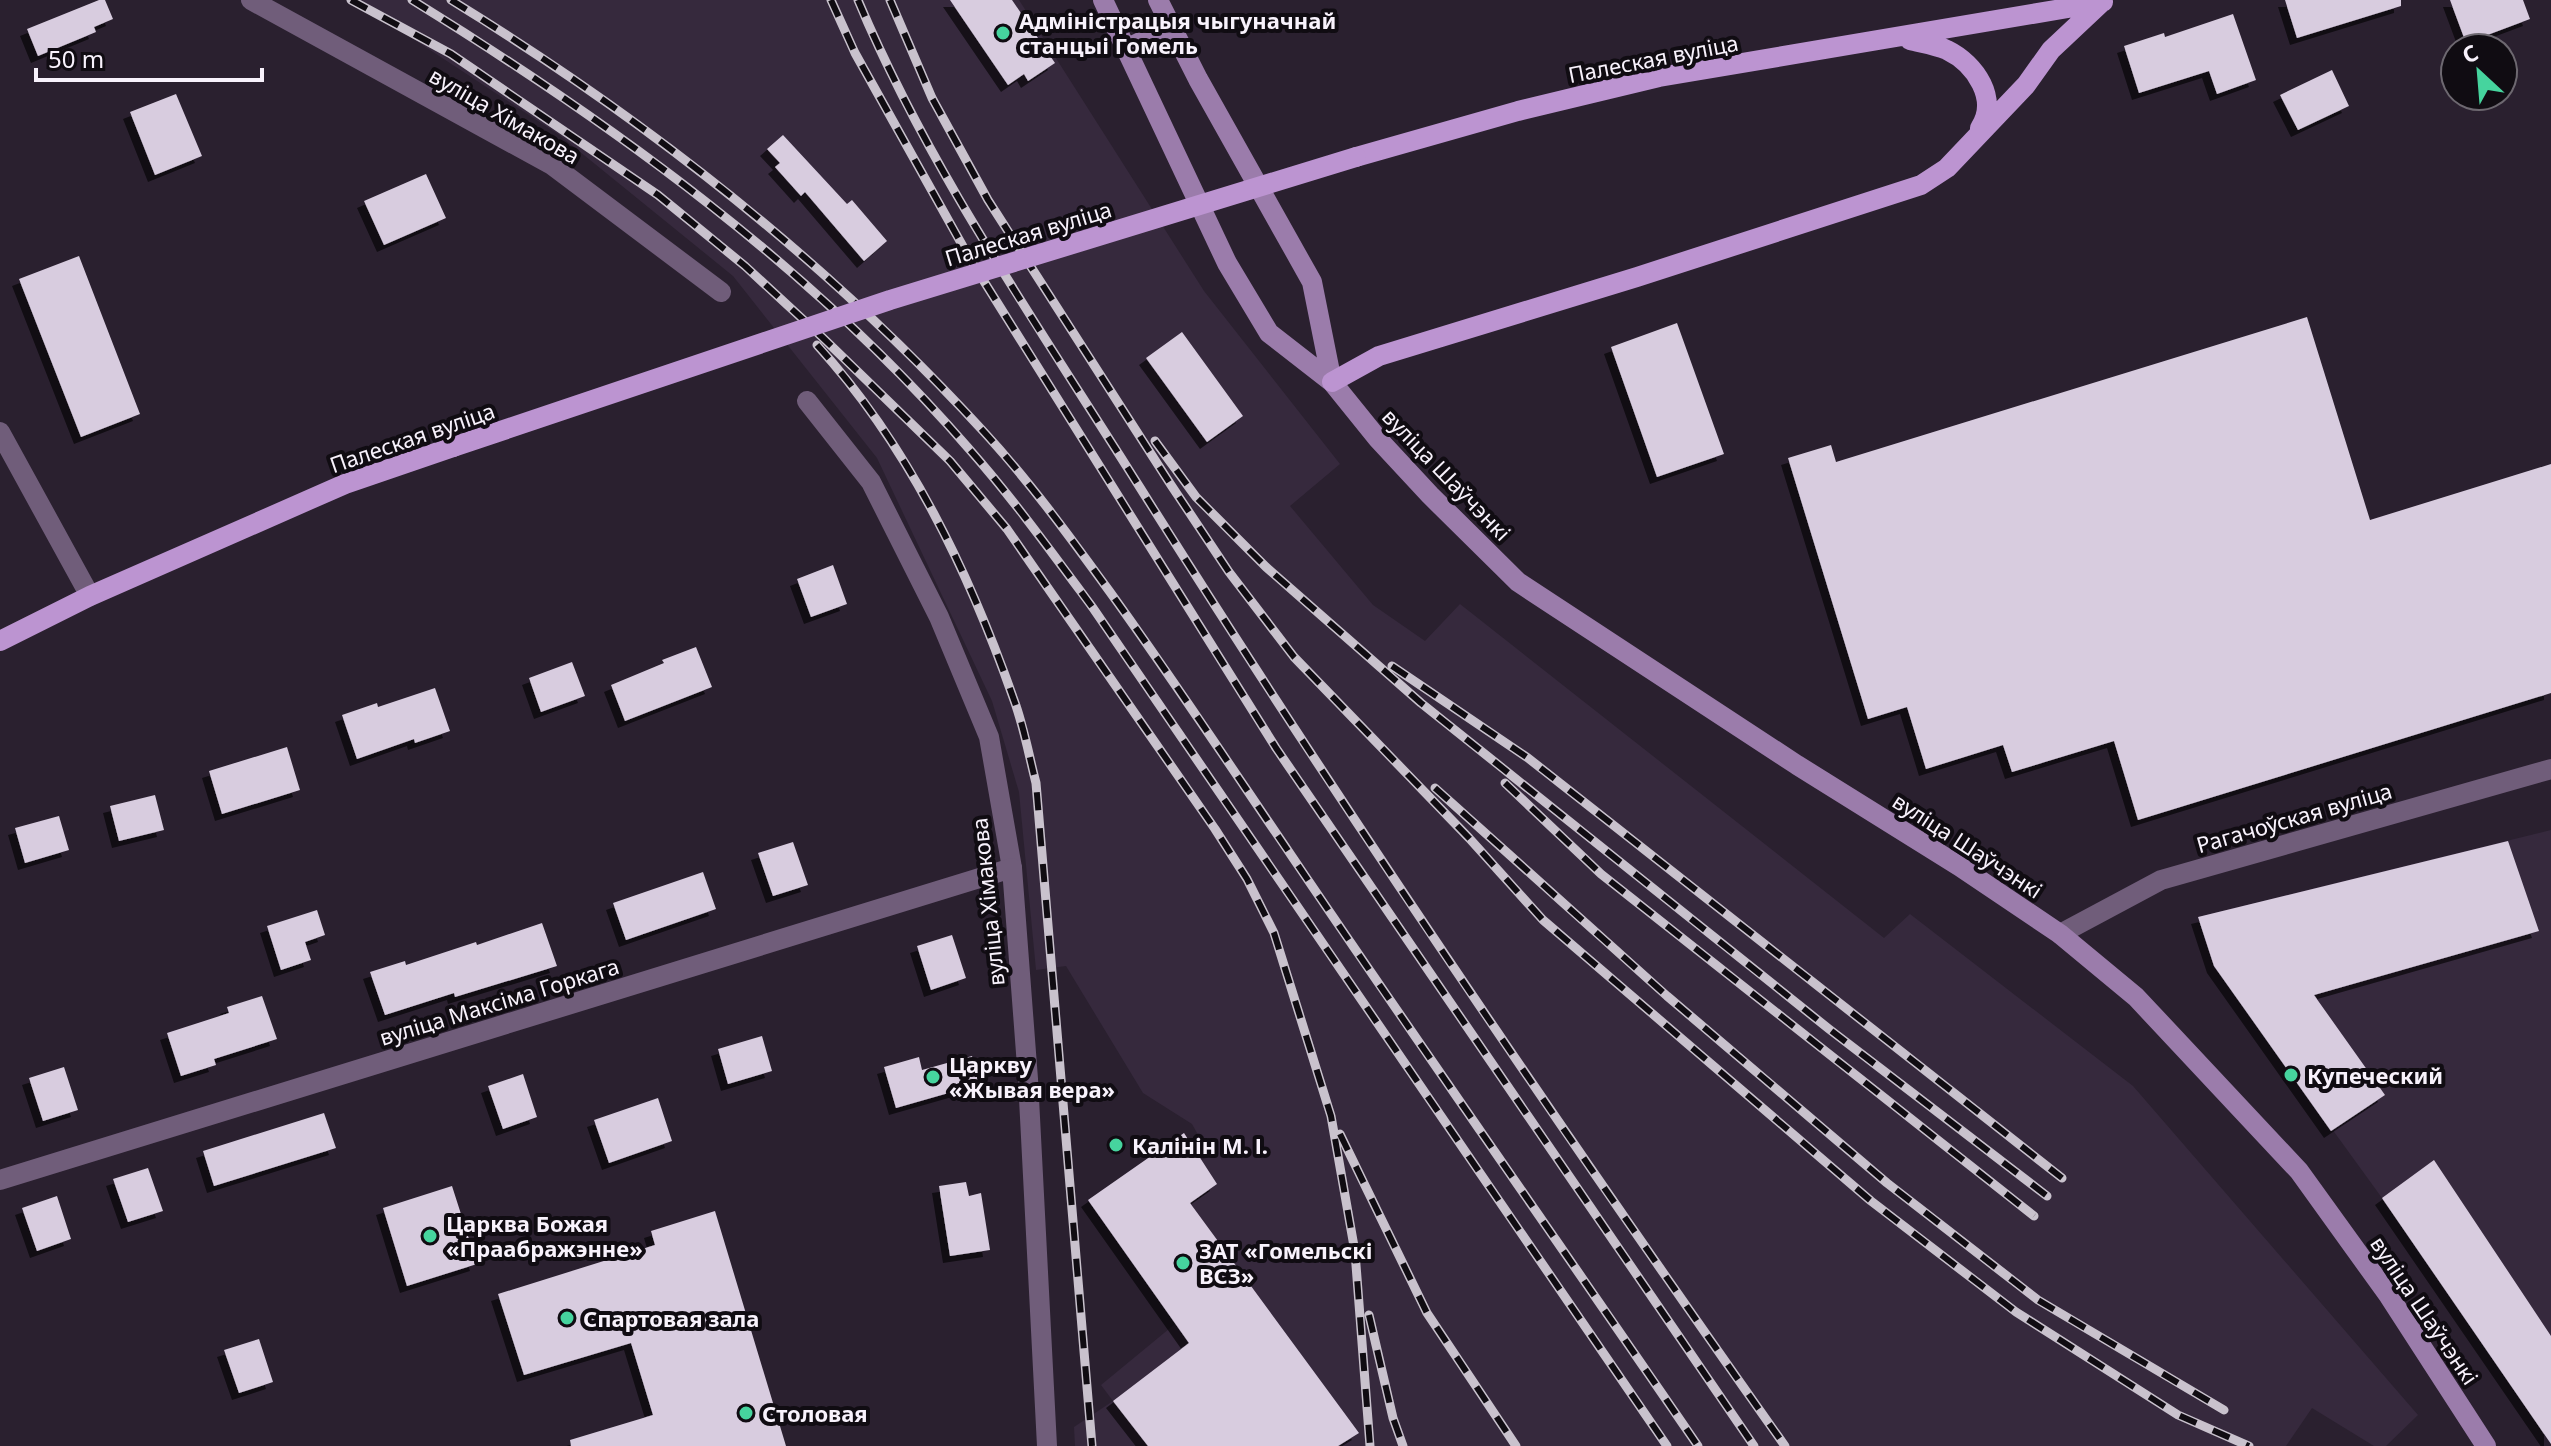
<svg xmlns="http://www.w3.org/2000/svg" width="2551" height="1446" font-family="'Noto Sans',sans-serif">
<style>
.built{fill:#36293d}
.building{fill:#d8ccdf;filter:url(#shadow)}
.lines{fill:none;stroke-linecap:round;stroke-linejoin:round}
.minor{stroke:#705d7a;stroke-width:20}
.tertiary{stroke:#705d7a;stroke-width:20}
.secondary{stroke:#9b7cab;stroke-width:20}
.primary{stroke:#bc94d1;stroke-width:20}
.rail-casing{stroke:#c9c2cd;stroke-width:9}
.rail{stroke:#100c12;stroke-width:6;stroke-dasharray:18;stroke-linecap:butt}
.primary-bridge{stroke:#bc94d1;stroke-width:20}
.poi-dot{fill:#46d49e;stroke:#100c12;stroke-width:3}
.labels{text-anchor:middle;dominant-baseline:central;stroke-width:8;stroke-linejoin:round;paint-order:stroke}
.poi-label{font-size:22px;font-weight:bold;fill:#f8f2fc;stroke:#100c12;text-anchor:start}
.street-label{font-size:22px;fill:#f8f2fc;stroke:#100c12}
</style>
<defs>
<filter id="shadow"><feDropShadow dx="-7" dy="7" stdDeviation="0" flood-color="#0009"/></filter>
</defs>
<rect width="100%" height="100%" fill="#2a202f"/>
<!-- built -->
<path class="built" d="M 354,0 L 1019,0 L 1204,291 L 1340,464 L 1290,506 L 1373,605 L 1425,641 L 1460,604 L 1884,938 L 1910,914 L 2133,1086 L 2418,1415 L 2386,1446 L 2374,1446 L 2312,1408 L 2286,1446 L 1075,1446 L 1074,1427 L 1113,1401 L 1101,1385 L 1175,1324 L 1088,1200 L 1184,1133 L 1202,1160 L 1210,1156 L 1192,1124 L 1143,1093 L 1066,966 L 1036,970 L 1019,792 L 992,701 L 877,458 L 733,276 L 558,134 Z
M 2551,830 L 2551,1444 L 2382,1198 L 2214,966 L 2198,917 Z"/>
<!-- building -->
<path class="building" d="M 99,0 L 105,0 L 113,19 L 94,27 L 96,32 L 38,56 L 27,29 Z
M 950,0 L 1012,0 L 1055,63 L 1028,81 L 1024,74 L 1008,85 Z
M 2285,0 L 2401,0 L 2401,6 L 2297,38 Z
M 2450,0 L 2523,0 L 2530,19 L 2466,43 Z
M 2233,14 L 2256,80 L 2217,94 L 2209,71 L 2139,93 L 2124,46 L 2164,33 L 2165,37 Z
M 2332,70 L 2349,106 L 2298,130 L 2280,95 Z
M 176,94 L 202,156 L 155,175 L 130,112 Z
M 783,135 L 847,204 L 852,200 L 887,241 L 864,261 L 805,192 L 801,196 L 775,167 L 780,163 L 767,149 Z
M 426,174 L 446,218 L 384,245 L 364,201 Z
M 79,256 L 140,414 L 81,437 L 19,279 Z
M 2307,317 L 2370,520 L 2551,464 L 2551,693 L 2138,820 L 2114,741 L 2012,772 L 2003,745 L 1926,769 L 1907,707 L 1868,719 L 1788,458 L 1831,445 L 1836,462 Z
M 1677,323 L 1724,454 L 1657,477 L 1611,347 Z
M 1182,332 L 1243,416 L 1207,442 L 1146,358 Z
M 833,565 L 847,604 L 811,617 L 797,579 Z
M 696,647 L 712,687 L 625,721 L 611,685 L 664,663 L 662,660 Z
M 572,662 L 585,696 L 541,712 L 529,678 Z
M 435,688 L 450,731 L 415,743 L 414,739 L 357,759 L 342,715 L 377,703 L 378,707 Z
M 287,747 L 300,790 L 222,814 L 209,771 Z
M 155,795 L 164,830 L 119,841 L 110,806 Z
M 59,816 L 69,850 L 25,863 L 15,828 Z
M 2508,841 L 2539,931 L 2314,995 L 2385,1095 L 2331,1131 L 2214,966 L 2198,917 Z
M 793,842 L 808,885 L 773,896 L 758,853 Z
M 703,872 L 716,909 L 626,940 L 613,903 Z
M 317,910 L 325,935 L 305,942 L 311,960 L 281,970 L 267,926 Z
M 542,923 L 557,966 L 455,997 L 454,993 L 385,1015 L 370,972 L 405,961 L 406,965 L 476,942 L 477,945 Z
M 952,935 L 966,978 L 931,990 L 917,946 Z
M 262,996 L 277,1039 L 214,1059 L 216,1065 L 181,1076 L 167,1033 L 229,1013 L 227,1007 Z
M 762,1036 L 772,1071 L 728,1084 L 718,1049 Z
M 972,1056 L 980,1084 L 896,1108 L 884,1067 L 919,1057 L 922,1070 Z
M 64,1067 L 78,1110 L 43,1121 L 29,1078 Z
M 523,1074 L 537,1117 L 503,1129 L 488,1086 Z
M 658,1098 L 672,1141 L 609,1163 L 594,1120 Z
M 324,1113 L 336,1148 L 214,1186 L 203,1151 Z
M 1184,1133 L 1217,1184 L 1190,1203 L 1359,1433 L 1338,1446 L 1148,1446 L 1113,1401 L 1189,1343 L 1088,1200 Z
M 2434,1160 L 2551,1336 L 2551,1444 L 2382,1198 Z
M 148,1168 L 163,1211 L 128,1222 L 113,1179 Z
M 966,1182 L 969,1196 L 981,1193 L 990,1250 L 950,1256 L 939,1186 Z
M 452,1186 L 477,1264 L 407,1286 L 383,1208 Z
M 57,1196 L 71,1239 L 37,1251 L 22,1208 Z
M 715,1211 L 786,1446 L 571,1446 L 570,1440 L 653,1415 L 631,1343 L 524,1375 L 498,1294 L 655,1245 L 651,1231 Z
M 259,1339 L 273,1382 L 239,1393 L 224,1350 Z"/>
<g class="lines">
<!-- minor -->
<path class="minor" d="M 251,0 L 552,165 L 721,292
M 807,401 L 871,482 L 939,617 L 989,737 L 1012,868
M 0,432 L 90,596
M 2060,934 L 2161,880 L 2551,769"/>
<!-- tertiary -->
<path class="tertiary" d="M 0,1180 L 1012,868 L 1028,1079 L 1047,1446"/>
<!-- secondary -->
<path class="secondary" d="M 1103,0 L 1227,263 L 1269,333 L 1332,382 L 1378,439 L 1430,495 L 1518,582 L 1797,765 L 1959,866 L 2060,934 L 2136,997 L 2299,1171 L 2389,1296 L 2486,1446
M 1158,0 L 1198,79 L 1312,282 L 1332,382
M 1126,49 L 1173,26"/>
<!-- primary -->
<path class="primary" d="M 1910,40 C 1922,43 1936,45 1947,50 C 1976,64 1999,100 1980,128
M 1356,157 L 1518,111 L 1659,77 L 2103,2
M 1332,382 L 1379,356 L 1637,277 L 1921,185 L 1947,168 L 2026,85 L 2051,50 L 2101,3
M 0,641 L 90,596 L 345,484 L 453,447"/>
<defs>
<path id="rail" d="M 351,0 L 451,54 L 658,195 L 745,266 L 822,337 L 950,461 L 1007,529 L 1215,829 L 1247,879 L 1274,933 L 1331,1116 L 1355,1252 L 1370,1446
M 412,0 C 615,125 814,269 970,450 C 1014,500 1053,554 1093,608 L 1667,1446
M 451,0 C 647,120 828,262 984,432 C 1030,482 1070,537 1110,592 C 1172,678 1231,767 1291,855 C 1425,1053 1563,1249 1698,1446
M 831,0 L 855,53 L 970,259 L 1276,748 L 1754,1446
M 858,0 C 930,172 1040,328 1139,486 C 1344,812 1562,1131 1785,1446
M 890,0 L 932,98 L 988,200 L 1171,485 L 1229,572 L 1294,657 L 1469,838 L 1543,920 L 1871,1201 L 2016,1312 L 2178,1415 L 2249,1446
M 817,345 C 909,446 969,572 1014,700 C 1024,727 1029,756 1036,783 L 1092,1446
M 1155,441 L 1196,497 L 1266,567 L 1421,703 L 1829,1029 L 2047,1196
M 1392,666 L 1528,758 L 2062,1178
M 1505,783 L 1601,874 L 2034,1216
M 1435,788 L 1667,996 L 1887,1183 L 2038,1300 L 2224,1410
M 1340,1134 L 1427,1313 L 1516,1446
M 1369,1315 L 1393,1418 L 1403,1446"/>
</defs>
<!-- rail casing -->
<use href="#rail" class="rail-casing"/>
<!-- rail -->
<use href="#rail" class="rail"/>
<!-- primary-bridge -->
<path class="primary-bridge" d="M 453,447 L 890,300 L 1356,157"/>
</g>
<!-- markers -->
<g class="poi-dot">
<circle cx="1003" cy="33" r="8"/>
<circle cx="2291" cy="1075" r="8"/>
<circle cx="933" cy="1077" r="8"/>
<circle cx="1116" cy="1145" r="8"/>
<circle cx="430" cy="1236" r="8"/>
<circle cx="1183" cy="1263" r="8"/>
<circle cx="567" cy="1318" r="8"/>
<circle cx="746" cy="1413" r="8"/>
</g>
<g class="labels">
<!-- poi labels -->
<g class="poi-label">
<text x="1019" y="20">Адміністрацыя чыгуначнай<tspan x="1019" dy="25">станцыі Гомель</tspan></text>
<text x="949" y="1064">Царкву<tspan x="949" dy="25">«Жывая вера»</tspan></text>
<text x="2307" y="1075">Купеческий</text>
<text x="1132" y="1145">Калінін М. І.</text>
<text x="446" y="1223">Царква Божая<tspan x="446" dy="25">«Праабражэнне»</tspan></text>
<text x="1199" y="1250">ЗАТ «Гомельскі<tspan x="1199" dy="25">ВСЗ»</tspan></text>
<text x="583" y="1318">Спартовая зала</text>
<text x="762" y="1413">Столовая</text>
</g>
<!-- street labels -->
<g class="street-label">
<text transform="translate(1653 58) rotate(-11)">Палеская вуліца</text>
<text transform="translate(505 115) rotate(30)">вуліца Хімакова</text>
<text transform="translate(1028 233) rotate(-17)">Палеская вуліца</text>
<text transform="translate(412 437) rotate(-19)">Палеская вуліца</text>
<text transform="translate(1447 474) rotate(46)">вуліца Шаўчэнкі</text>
<text transform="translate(2294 817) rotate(-16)">Рагачоўская вуліца</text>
<text transform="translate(1968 845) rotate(33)">вуліца Шаўчэнкі</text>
<text transform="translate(987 902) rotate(-96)">вуліца Хімакова</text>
<text transform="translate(499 1001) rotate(-17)">вуліца Максіма Горкага</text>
<text transform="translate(2425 1310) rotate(56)">вуліца Шаўчэнкі</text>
</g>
</g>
<!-- north arrow -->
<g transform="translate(2479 72) rotate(334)"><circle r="38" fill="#100c12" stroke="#6d6870" stroke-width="2"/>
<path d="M0-6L14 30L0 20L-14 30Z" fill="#46d49e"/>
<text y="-12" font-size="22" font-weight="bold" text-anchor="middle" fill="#f8f2fc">С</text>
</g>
<!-- scale -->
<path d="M36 68v12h226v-12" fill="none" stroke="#f8f2fc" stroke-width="4"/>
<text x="48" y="68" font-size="24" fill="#f8f2fc" stroke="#100c12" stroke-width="6" paint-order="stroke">50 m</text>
</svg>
